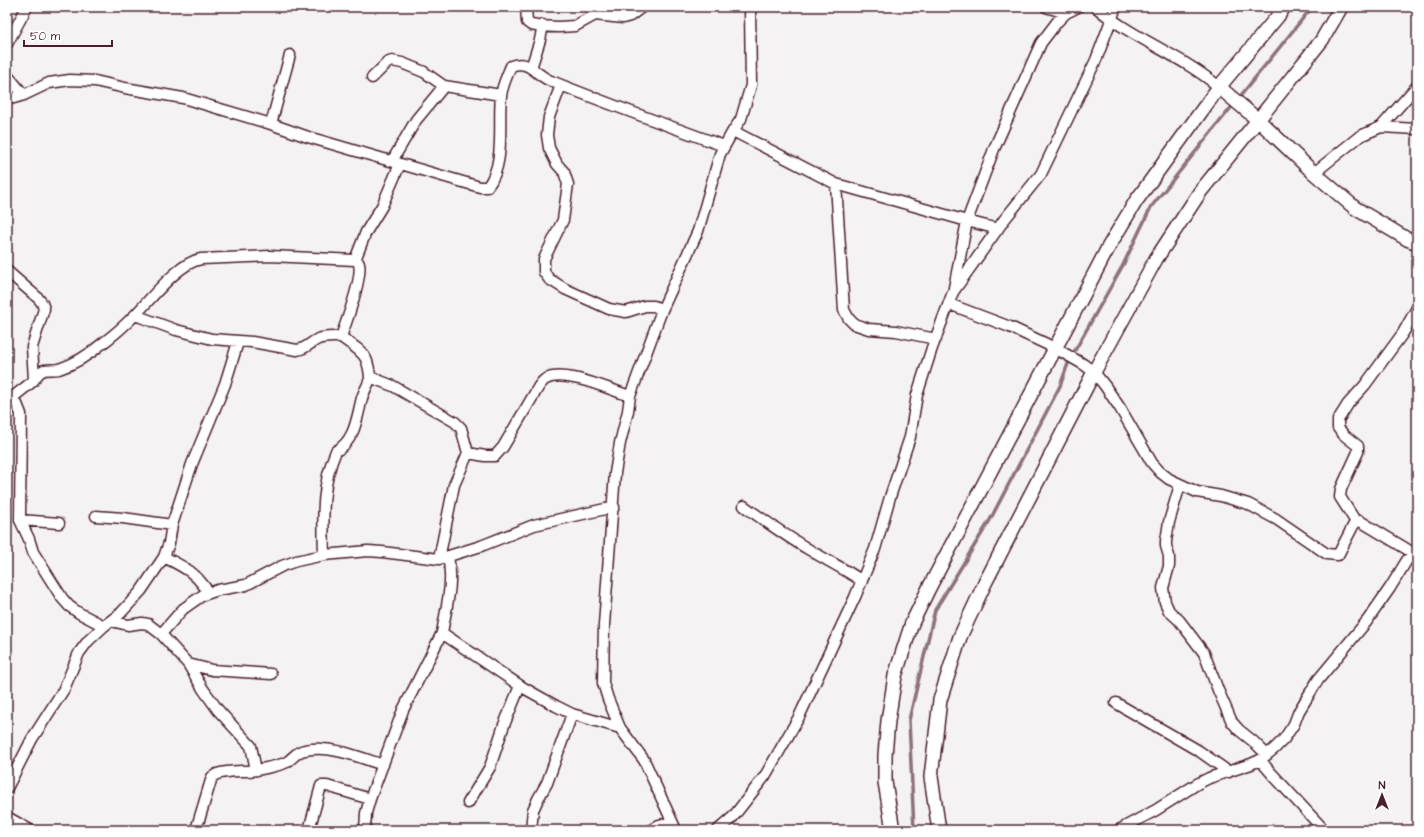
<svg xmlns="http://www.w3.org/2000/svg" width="1424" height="837" font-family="'Architects Daughter',sans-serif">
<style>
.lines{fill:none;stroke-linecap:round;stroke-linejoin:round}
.stream{stroke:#8d727a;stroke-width:3.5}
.minor-casing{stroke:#4a1f2b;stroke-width:13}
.tertiary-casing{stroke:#4a1f2b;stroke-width:16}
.minor{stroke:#fff;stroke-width:10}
.tertiary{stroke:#fff;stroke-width:13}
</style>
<rect width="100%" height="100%" fill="#f4f2f2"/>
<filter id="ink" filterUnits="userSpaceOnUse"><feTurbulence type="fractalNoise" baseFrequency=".025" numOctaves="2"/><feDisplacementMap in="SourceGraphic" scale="8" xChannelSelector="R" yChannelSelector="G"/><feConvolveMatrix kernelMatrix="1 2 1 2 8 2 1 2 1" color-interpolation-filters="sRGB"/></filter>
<g filter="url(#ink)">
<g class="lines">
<!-- stream -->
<path class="stream" d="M 1238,99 L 1312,7
M 914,830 L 909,720 L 935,610 L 990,520 L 1060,386 L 1069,361 L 1123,265 L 1151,207 L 1234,104"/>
<defs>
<path id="minor" d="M 526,7 L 527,22 L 531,25 L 537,26 L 559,27 L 575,26 L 595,15 L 623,18 L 630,16 L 642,7
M 1046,7 L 1066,13
M 1096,7 C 1133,39 1181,55 1219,87
M 1416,7 L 1417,8
M 7,44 L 27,7
M 531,68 L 540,40 L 543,25
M 7,75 L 24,95
M 372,78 L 387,63 L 392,61 L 402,63 L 424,72 L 444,86 L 501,95
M 561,85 L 549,117 L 547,135 L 549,148 L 557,164 L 564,172 L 568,184 L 563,220 L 544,259 L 544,272 L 549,279 L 565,289 L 609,309 L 626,312 L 645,306 L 654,306 L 662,310
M 7,100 L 24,95 L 49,83 L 70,80 L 95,81 L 125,88 L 183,98 L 271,124 L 308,137 L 480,187 L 487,187 C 506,165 498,123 501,96 C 502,86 507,76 511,66 C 530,59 535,75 551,81 C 608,104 666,125 724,146
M 271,124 L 290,55
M 1381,127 L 1417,86
M 733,131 L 836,184 L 967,221 L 954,288
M 392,161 L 416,120 L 444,86
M 1314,173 L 1360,136 L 1381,127 L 1417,129
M 836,184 L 844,310 L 849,319 L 854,324 L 869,329 L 896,331 L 936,339
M 998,229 L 967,221 L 994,149 L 1041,43 L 1057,22 L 1066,13 L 1078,7
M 7,271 L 38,298 L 42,303 L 44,309 L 32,347 L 34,379
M 949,304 L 1010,327 L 1055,348 L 1083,364 L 1094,372 L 1105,386 L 1120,408 L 1152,463 L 1160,472 L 1169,479 L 1197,492 L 1221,496 L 1248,504 L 1276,519 L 1327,554 L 1338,555 L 1353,526 L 1356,522 L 1360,521 L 1415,554
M 135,315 L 176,330 L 212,339 L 252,342 L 297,350 C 306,349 310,343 318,339 C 325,336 333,337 341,337
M 370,377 L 393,386 L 455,422 L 461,428 L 468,453 L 454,485 L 439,559
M 11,399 L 17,404 L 21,414 L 20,520 L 29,539 L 33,552 L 62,598 L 69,606 L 79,613 L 104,626
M 7,402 C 15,395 25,388 33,381 C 36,377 38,372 44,370 C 48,369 54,370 59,369 C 75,364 90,354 103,343 C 114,335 125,325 135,315 C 152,298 178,263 201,259 L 270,256 L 355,260 L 366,232 L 382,206 L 400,164
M 468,453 L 485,456 L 495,456 L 503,447 L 539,386 C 541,384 543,380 546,379 C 565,369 611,390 630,396
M 1180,485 L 1169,522 L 1166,541 L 1166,546 L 1169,556 L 1169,566 L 1163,588 L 1165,602 L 1169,611 L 1179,620 L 1204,653 L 1218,690 L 1232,722 L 1239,730 L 1254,742 L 1267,755
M 744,506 C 765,521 786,536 808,549 C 826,560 845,569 862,581
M 96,516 L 123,518 L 172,525
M 20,520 L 59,523
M 1356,522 L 1340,497 L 1341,489 L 1358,452 L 1358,446 L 1344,435 L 1338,428 L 1338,420 L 1348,404 L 1365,385 L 1403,333 L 1417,308
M 324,555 C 323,519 321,485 336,451 C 355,441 357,417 362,398 C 364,391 369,384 370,378 C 370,373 368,363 366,359 C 362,350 349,343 341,337 C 346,323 363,277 359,264 C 358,261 357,261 355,260
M 164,557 C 186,568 195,572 209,593
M 448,557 C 454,582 446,608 442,633 L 522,687 L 556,706 L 572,714 L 620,728
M 111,621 L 128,625 L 142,623 L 148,624 L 161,634 L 188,664 L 212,670 L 271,674
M 161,634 L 183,609 L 203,595 L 218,590 L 246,585 L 282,566 L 296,561 L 324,555 L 368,551 L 382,552 L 439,559 L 481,546 L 534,525 L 614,507
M 188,664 L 203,689 L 218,710 L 251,746 L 256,770
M 1116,703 L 1199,751 L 1229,772
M 1260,760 L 1273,775 L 1324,830
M 7,788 L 32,739 L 64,689 L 79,653 L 88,641 L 104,626 L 121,613 L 141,591 L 164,557 L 169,543 L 172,525 L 192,464 L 225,384 L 238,342
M 468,803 L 490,767 L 504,725 L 520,686
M 7,817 L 30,830
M 196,830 L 212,777 L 217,774 C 230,770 244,772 257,770 C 266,768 279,766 287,762 C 293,758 297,751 305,750 C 331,745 359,757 383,765
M 309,830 L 321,786 L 327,786 L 370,799
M 365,830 L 366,813 L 370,799 L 403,710 L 442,633
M 531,830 L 533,810 L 538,799 L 547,783 L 572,714
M 651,830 L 659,825 L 672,822
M 676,830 L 644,760 L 620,728 L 608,699 L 603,683 L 604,625 L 615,473 L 620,443 L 628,411 L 630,396 L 635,383 L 662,310 L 698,231 L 720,154 L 733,131 L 741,119 L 751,85 L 750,7
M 718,830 L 733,817 L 765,776 L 799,717 L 855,597 L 875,549 L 890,497 L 910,437 L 917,395 L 932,348 L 953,292 L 1004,220 L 1041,174 L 1096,60 L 1116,7
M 1119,830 L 1156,810 L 1197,784 L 1209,778 L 1251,764 L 1260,760 L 1274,749 L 1284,739 L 1294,724 L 1299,711 L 1318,680 L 1367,621 L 1390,588 L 1407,560 L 1417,553"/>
<path id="tertiary" d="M 1284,7 L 1278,16 L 1219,87 L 1258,120 L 1322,40 L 1341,7
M 893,830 L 885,782 L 885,755 L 888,721 L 895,676 L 912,623 L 929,588 L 1109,246 L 1136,201 L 1219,87
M 939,830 L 931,777 L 940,700 L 960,637 L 985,583 L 1094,372 L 1156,259 L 1200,192 L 1258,120 L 1314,173 L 1355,208 L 1407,239 L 1417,243"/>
</defs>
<!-- minor casing -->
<use href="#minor" class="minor-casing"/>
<!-- tertiary casing -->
<use href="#tertiary" class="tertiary-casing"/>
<!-- minor -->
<use href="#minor" class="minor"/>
<!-- tertiary -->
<use href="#tertiary" class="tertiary"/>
</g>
</g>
<!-- margin -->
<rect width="1424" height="837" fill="none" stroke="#fff" stroke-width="24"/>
<rect x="12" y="12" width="1400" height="813" fill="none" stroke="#4a1f2b" stroke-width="1.5" filter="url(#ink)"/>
<!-- north arrow -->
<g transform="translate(1382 795)" stroke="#ffffff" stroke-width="3" paint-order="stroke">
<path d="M0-3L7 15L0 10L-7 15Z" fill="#4a1f2b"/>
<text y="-6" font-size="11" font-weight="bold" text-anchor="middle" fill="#4a1f2b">N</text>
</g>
<!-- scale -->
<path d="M24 40v6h88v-6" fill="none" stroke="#4a1f2b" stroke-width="2"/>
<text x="30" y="40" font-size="12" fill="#4a1f2b" stroke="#ffffff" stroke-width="3" paint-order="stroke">50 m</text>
</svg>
